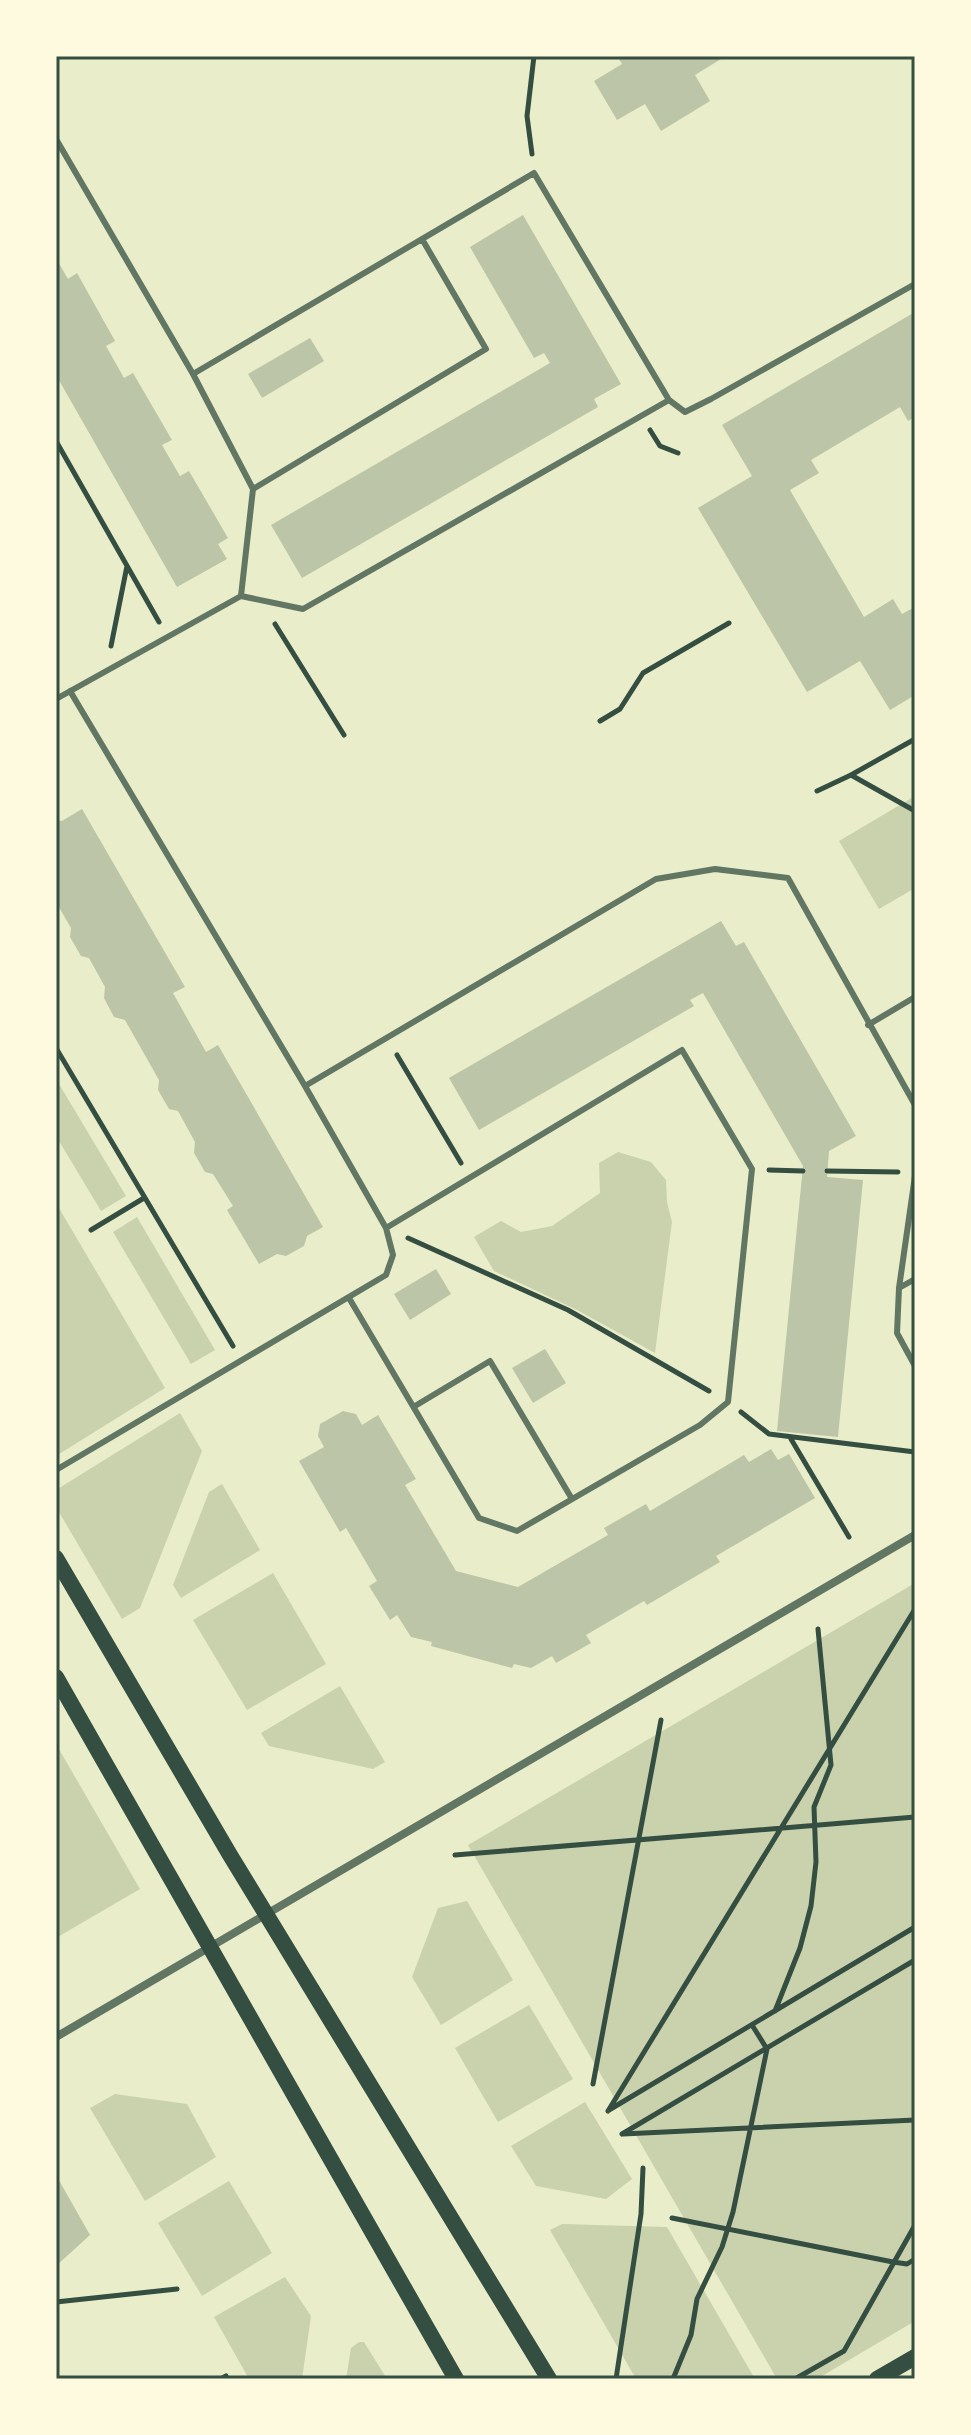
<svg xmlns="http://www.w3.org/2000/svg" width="971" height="2435" font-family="'Source Serif 4',serif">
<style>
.green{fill:#cad2ad}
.building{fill:#bcc5a7}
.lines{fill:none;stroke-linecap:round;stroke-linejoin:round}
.path{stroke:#344e41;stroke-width:5}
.service{stroke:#617663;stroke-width:6}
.minor{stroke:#617663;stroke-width:8}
.secondary{stroke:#344e41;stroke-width:16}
.neatline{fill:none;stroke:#344e41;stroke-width:3}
</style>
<rect width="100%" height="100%" fill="#e9edc9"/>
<!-- green -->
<path class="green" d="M 915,796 L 915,888 L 879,909 L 839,841 Z
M 56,1079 L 126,1196 L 101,1211 L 56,1136 Z
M 618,1152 L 651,1162 L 666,1180 L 667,1202 L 672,1222 L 655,1353 L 577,1310 L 494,1271 L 474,1237 L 501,1221 L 521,1232 L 552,1226 L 600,1193 L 599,1163 Z
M 56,1203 L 165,1388 L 56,1456 Z
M 137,1217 L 215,1350 L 191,1364 L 113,1232 Z
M 180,1413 L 202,1451 L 140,1608 L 122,1619 L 56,1507 L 56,1490 Z
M 222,1484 L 260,1550 L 181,1598 L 173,1585 L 209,1492 Z
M 273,1573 L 326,1664 L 247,1710 L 193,1620 Z
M 915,1583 L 915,2321 L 817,2379 L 777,2379 L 468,1845 Z
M 340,1686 L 385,1762 L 373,1769 L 269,1746 L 261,1733 Z
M 56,1744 L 140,1889 L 56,1938 Z
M 467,1901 L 513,1980 L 441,2025 L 412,1977 L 438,1908 Z
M 529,2005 L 573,2079 L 498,2122 L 455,2048 Z
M 115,2094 L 187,2104 L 216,2157 L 145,2201 L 90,2108 Z
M 585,2102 L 632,2179 L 606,2199 L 536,2186 L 511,2146 Z
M 229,2181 L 272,2253 L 202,2296 L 158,2223 Z
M 562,2224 L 667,2227 L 755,2379 L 636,2379 L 550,2230 Z
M 285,2277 L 311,2316 L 302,2379 L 249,2379 L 214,2317 Z
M 359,2342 L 364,2342 L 387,2379 L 346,2379 L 351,2348 Z"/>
<!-- building -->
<path class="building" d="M 617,56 L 719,56 L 721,59 L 695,75 L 710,101 L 661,131 L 645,104 L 617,120 L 594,81 L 622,64 Z
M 523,215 L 621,384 L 594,399 L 598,407 L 302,578 L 271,525 L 550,363 L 544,353 L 534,358 L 470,247 Z
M 56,258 L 68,279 L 77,273 L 115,341 L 106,346 L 124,378 L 133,373 L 172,440 L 162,445 L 180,476 L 189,471 L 228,538 L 218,544 L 227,559 L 177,587 L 56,375 Z
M 915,312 L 915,417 L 908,421 L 900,407 L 811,460 L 819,473 L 790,490 L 864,617 L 893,599 L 902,614 L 915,607 L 915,695 L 890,710 L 860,661 L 807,692 L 698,508 L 752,476 L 722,425 Z
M 310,338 L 324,361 L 262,398 L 248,374 Z
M 82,809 L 185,987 L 173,993 L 206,1052 L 218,1045 L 323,1227 L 307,1236 L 304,1246 L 286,1256 L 277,1254 L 259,1264 L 227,1210 L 233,1206 L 213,1174 L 205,1172 L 194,1153 L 195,1142 L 178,1111 L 169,1109 L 158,1090 L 159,1080 L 125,1020 L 114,1017 L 104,998 L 105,987 L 89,958 L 81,956 L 70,937 L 71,928 L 56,902 L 56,820 L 62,821 Z
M 721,921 L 736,946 L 744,942 L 856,1136 L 829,1151 L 827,1177 L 863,1180 L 838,1437 L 777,1431 L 803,1166 L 703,993 L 690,1000 L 694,1006 L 479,1130 L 449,1078 Z
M 436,1269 L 451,1294 L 410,1320 L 394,1294 Z
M 545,1349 L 566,1383 L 533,1403 L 512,1368 Z
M 343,1411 L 356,1414 L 362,1425 L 378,1415 L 416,1479 L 405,1485 L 456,1571 L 518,1587 L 608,1535 L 604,1528 L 646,1504 L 650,1511 L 744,1455 L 749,1462 L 771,1449 L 778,1460 L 789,1454 L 815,1498 L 716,1556 L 720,1562 L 647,1605 L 644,1601 L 586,1635 L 591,1643 L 556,1663 L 552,1656 L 531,1668 L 514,1664 L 512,1668 L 431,1646 L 432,1642 L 411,1637 L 397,1615 L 390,1620 L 369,1586 L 377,1581 L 346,1528 L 340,1532 L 299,1461 L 324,1447 L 318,1436 L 320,1424 Z
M 56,2175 L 90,2235 L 56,2266 Z"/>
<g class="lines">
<!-- path -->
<path class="path" d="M 532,154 L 527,116 L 534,56
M 650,430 L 660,446 L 678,453
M 56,441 L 159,622
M 275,624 L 344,735
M 111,646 L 127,566
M 600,721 L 620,709 L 643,673 L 729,623
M 851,775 L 915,811
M 817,791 L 851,775 L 915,739
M 56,1048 L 233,1346
M 397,1055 L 461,1163
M 769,1170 L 803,1171
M 827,1171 L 898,1172
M 91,1230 L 144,1198
M 408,1238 L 568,1310 L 709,1391
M 741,1412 L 769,1434 L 915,1452
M 791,1439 L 849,1537
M 455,1855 L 915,1817
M 775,2011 L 800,1948 L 811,1906 L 816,1862 L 814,1807 L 831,1765 L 818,1629
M 593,2084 L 661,1720
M 609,2110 L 915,1927
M 608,2111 L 915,1609
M 622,2134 L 915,1960
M 623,2134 L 915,2120
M 672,2218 L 893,2262 L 907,2264 L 915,2259
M 56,2302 L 177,2289
M 221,2379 L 226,2376
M 616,2379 L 641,2214 L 643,2168
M 673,2379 L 691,2335 L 697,2299 L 722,2247 L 733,2212 L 767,2049 L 752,2025
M 795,2379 L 844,2351 L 915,2225"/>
<!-- service -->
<path class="service" d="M 56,139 L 193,374 L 253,489 L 486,349 L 422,239
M 193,374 L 534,173 L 669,400
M 241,596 L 253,489
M 70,691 L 305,1086
M 56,699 L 241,596 L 303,609 L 669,400 L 685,412 L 711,399 L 915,284
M 868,1025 L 915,997
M 915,1176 L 899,1288 L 897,1333 L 915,1366
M 899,1288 L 915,1279
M 349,1298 L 479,1518 L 517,1531 L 700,1425 L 728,1402 L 752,1169 L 682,1050 L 386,1228
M 415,1406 L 490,1361 L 572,1499
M 56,1470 L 386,1275 L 393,1255 L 386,1228 L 305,1086 L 656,879 L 715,869 L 788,878 L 915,1105"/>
<!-- minor -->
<path class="minor" d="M 56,2037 L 915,1535"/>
<!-- secondary -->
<path class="secondary" d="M 56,1558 L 230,1855 L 549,2379
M 56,1677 L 456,2379
M 877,2379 L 915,2357"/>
</g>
<!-- border -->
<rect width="971" height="2435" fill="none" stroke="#fefae0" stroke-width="116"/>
<rect x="58" y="58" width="855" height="2319" class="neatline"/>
</svg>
